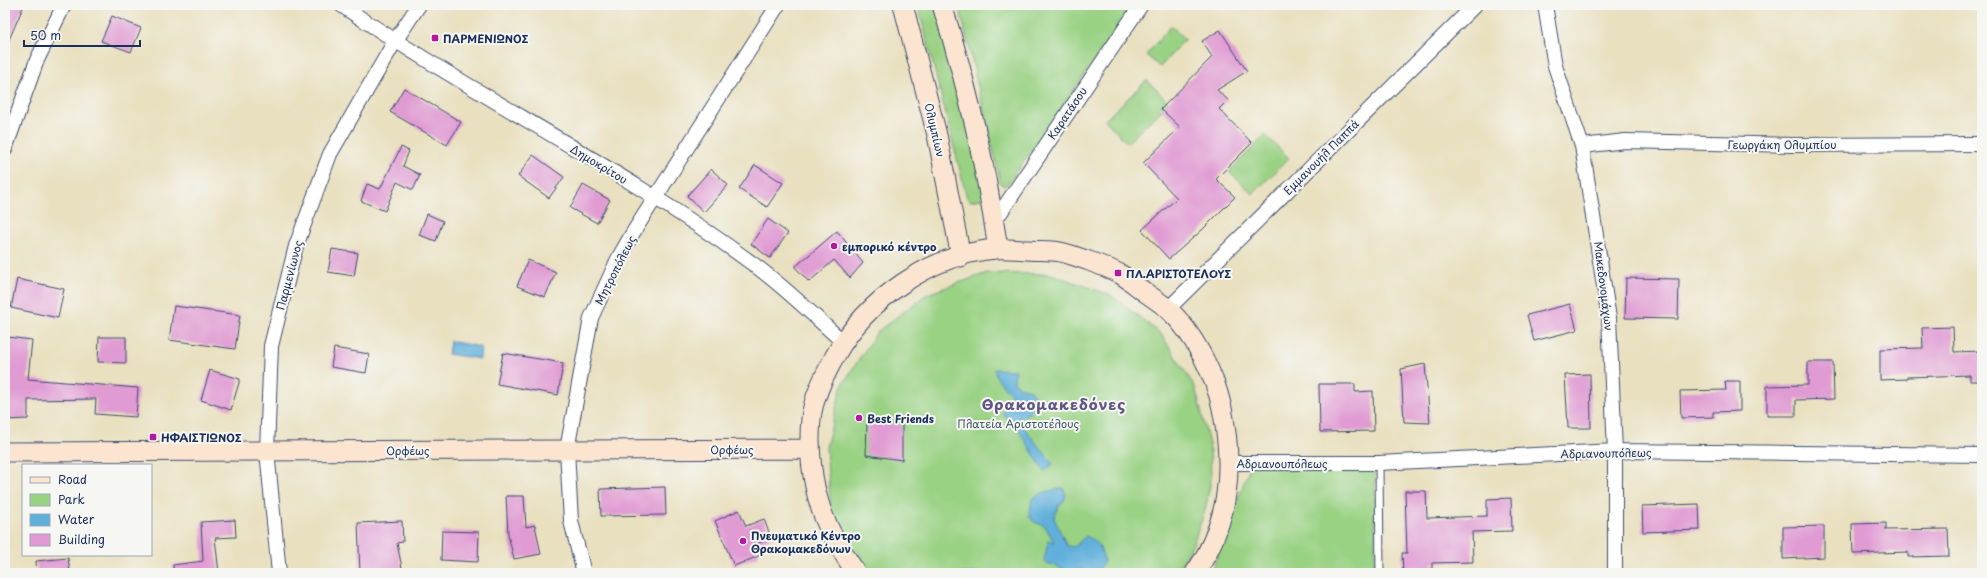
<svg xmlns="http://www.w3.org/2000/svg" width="1987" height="578" font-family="'Playpen Sans',sans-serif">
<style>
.green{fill:#9ad284;stroke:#5a8071}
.water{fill:#61b0db;stroke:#3e709c}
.building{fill:#e09bd3}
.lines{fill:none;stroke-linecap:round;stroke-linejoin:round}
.lane-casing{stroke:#3a4a6d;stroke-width:9}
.street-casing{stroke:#3a4a6d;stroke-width:16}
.secondary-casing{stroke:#3a4a6d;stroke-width:21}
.lane{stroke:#fff;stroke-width:7}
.street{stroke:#fff;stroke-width:14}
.secondary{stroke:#fce5d0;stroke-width:19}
.poi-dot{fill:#b5179e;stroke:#f6f6f2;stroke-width:1.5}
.labels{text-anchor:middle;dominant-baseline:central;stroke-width:4;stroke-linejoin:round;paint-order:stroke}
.poi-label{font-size:11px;font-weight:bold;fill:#1b2f5e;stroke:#f6f6f2;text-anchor:start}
.street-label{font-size:11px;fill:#1b2f5e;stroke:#f6f6f2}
.park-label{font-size:11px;fill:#3b5868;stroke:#f6f6f2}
.district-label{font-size:15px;font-weight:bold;letter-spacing:1px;fill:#605587;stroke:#f6f6f2}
</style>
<rect width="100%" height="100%" fill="#f6f6f2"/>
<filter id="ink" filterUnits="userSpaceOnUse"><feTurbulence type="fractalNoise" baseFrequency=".025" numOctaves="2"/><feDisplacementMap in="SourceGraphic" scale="8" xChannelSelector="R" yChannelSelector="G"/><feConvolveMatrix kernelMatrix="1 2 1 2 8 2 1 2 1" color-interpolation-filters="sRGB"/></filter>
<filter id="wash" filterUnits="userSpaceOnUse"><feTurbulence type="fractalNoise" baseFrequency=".012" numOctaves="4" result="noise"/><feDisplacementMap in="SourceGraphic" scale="16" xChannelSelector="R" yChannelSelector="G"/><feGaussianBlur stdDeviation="0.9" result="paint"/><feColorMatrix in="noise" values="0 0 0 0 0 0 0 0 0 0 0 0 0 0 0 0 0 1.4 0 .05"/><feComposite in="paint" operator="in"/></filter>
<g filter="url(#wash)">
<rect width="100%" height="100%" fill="#e9e0bf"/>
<!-- green -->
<path class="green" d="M 918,5 L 943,5 L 990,197 L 971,201 L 967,198 Z
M 959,5 L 1133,5 L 1008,184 L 1003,186 L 1001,184 Z
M 1171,26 L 1185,39 L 1160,67 L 1146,55 Z
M 1147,80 L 1169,103 L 1127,143 L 1105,120 Z
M 1265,135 L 1289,158 L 1253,194 L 1229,172 Z
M 987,273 L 1051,274 L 1111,295 L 1161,334 L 1195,387 L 1210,448 L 1211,480 L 1205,511 L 1193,544 L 1176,573 L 861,573 L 857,568 L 831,510 L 826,447 L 842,385 L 877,332 L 927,294 Z
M 1250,466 L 1375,468 L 1375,573 L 1211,573 Z"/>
<!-- water -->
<path class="water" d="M 450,341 L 481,347 L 480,359 L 448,354 Z
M 994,369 L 1015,370 L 1014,381 L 1018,387 L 1030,390 L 1037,399 L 1031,412 L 1017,419 L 1053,464 L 1044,471 L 1017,427 L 1002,413 L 1017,402 L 997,378 Z
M 1063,488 L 1066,494 L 1064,501 L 1059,505 L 1054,518 L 1067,546 L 1074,547 L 1086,536 C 1098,542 1103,549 1104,563 L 1097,571 L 1086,573 L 1082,568 L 1076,573 L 1044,562 L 1048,540 L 1054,542 L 1045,526 L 1034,522 L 1029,516 L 1032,499 L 1042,493 Z"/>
<g id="blocks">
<!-- building -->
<path class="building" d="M 5,5 L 24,5 L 5,49 Z
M 112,16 L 141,28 L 131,52 L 101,41 Z
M 1220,30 L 1247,71 L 1217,90 L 1228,100 L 1219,109 L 1252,143 L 1216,179 L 1235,197 L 1202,230 L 1169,259 L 1142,230 L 1177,198 L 1143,163 L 1180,127 L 1161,109 L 1212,57 L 1202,41 Z
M 404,88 L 461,122 L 447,145 L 390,112 Z
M 401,147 L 409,151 L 403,166 L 420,175 L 413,190 L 397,182 L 385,211 L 361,201 L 367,184 L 380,189 Z
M 533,155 L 564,177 L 549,198 L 518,176 Z
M 755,165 L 783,183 L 767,207 L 739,189 Z
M 711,169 L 728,185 L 704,212 L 687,196 Z
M 583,185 L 610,200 L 597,223 L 570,208 Z
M 427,214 L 443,221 L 436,241 L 419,235 Z
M 768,219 L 788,233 L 770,258 L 751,244 Z
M 837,231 L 863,263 L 850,278 L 834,260 L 809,282 L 795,267 Z
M 332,249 L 358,253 L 354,276 L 328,272 Z
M 528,260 L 556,272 L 545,297 L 517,286 Z
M 1626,278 L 1679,279 L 1678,319 L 1625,318 Z
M 17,279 L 64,289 L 58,318 L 11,308 Z
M 1570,304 L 1577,330 L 1534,341 L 1527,315 Z
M 174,306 L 240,315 L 235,349 L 169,340 Z
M 1953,327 L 1954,352 L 1982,351 L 1982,381 L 1970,381 L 1970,375 L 1907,377 L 1907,379 L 1880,380 L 1880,349 L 1923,348 L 1922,328 Z
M 7,337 L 32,340 L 28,379 L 138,388 L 136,417 L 95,414 L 96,399 L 28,400 L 28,419 L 5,420 L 5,356 Z
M 99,337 L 126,337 L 126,363 L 98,362 Z
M 334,348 L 369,354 L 366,373 L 331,367 Z
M 503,353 L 563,363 L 558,395 L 497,384 Z
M 1808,362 L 1833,362 L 1834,399 L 1796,400 L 1796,416 L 1767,416 L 1767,386 L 1808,385 Z
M 1425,364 L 1430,423 L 1404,422 L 1401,369 Z
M 210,370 L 240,379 L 231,410 L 201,400 Z
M 1590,374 L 1591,428 L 1568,428 L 1565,375 Z
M 1725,381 L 1740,381 L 1740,411 L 1713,412 L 1713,417 L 1681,418 L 1680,391 L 1726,390 Z
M 1319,384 L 1355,384 L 1355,392 L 1373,391 L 1374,431 L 1320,432 Z
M 867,422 L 902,425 L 902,460 L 866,455 Z
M 665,487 L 666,515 L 601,516 L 600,489 Z
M 1405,491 L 1426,491 L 1427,518 L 1487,516 L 1487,499 L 1511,498 L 1512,531 L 1472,532 L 1473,562 L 1432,563 L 1432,573 L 1403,573 L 1402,553 L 1407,553 Z
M 506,496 L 524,496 L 526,527 L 535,525 L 541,554 L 514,559 L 508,535 Z
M 1699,504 L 1700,530 L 1643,532 L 1642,506 Z
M 739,510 L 746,526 L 764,519 L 771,538 L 754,545 L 759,556 L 734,566 L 715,521 Z
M 235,520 L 236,537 L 215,538 L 219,573 L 173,573 L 173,565 L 203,561 L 201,522 Z
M 402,521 L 403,542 L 397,543 L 403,573 L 360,573 L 358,523 Z
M 1886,523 L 1886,530 L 1948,529 L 1949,556 L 1908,557 L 1908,552 L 1853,554 L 1852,524 Z
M 1824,526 L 1824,557 L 1783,559 L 1783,527 Z
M 442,531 L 479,532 L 478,562 L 441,560 Z
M 68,558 L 70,573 L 37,573 L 36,561 Z"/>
</g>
</g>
<g filter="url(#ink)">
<use href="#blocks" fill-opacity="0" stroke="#3a4a6d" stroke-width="1"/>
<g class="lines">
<defs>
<path id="lane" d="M 1379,463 L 1380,573"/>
<path id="street" d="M 341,5 C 475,96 622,168 753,264 C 785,287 814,316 843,342
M 1545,5 L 1555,66 L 1582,146 L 1609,318 L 1615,451 L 1615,573
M 1582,146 L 1625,141 L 1791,145 L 1982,144
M 5,149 L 37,60 L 64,5
M 994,222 L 1141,5
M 1168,309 L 1475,5
M 1229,463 L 1379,463 L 1615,451 L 1982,455
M 279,573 L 267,451 L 271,346 L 296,246 L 330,154 L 395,41 L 419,5
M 584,573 L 571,521 L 567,450 L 591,318 L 619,257 L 634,231 L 778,5"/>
<path id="secondary" d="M 903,5 L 937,135 L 961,257
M 942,5 C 967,84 986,167 998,249
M 5,452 L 810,449
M 856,573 C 844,554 828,531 821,509 C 812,482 808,448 811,419 C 813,397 825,375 835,356 C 867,299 931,254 996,249 C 1007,248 1018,250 1028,250 C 1038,251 1050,250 1060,252 C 1071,254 1110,268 1120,274 C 1129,279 1137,287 1146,293 C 1153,298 1161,303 1168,309 C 1193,332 1215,375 1222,408 C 1234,467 1230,522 1195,573"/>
</defs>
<!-- lane casing -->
<use href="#lane" class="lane-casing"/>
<!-- street casing -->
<use href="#street" class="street-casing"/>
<!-- secondary casing -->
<use href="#secondary" class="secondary-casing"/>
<!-- lane -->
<use href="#lane" class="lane"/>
<!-- street -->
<use href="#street" class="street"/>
<!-- secondary -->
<use href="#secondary" class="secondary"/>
</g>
</g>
<!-- markers -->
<g class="poi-dot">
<rect x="431" y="34" width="8" height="8" rx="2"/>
<circle cx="834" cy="246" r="4"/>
<rect x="1114" y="269" width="8" height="8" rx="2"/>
<circle cx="859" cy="418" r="4"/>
<rect x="149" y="433" width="8" height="8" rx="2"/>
<circle cx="743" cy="541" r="4"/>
</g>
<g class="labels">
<!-- poi labels -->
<g class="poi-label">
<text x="443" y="38">ΠΑΡΜΕΝΙΩΝΟΣ</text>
<text x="842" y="246">εμπορικό κέντρο</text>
<text x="1126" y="273">ΠΛ.ΑΡΙΣΤΟΤΕΛΟΥΣ</text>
<text x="867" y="418">Best Friends</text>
<text x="161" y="437">ΗΦΑΙΣΤΙΩΝΟΣ</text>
<text x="751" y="535">Πνευματικό Κέντρο<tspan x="751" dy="13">Θρακομακεδόνων</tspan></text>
</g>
<!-- street labels -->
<g class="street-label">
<text transform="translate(1067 113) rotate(-56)">Καρατάσου</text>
<text transform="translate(935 130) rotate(77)">Ολυμπίων</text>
<text x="1782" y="144">Γεωργάκη Ολυμπίου</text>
<text transform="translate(1321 157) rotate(-45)">Εμμανουήλ Παππά</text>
<text transform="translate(599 164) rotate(31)">Δημοκρίτου</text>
<text transform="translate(615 270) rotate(-63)">Μητροπόλεως</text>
<text transform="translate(289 275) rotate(-75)">Παρμενίωνος</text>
<text transform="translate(1604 286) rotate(83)">Μακεδονομάχων</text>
<text x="732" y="449">Ορφέως</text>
<text x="408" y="450">Ορφέως</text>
<text transform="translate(1606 453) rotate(-1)">Αδριανουπόλεως</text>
<text x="1282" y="463">Αδριανουπόλεως</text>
</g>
<!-- park labels -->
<g class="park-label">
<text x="1018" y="423">Πλατεία Αριστοτέλους</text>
</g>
<!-- district labels -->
<g class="district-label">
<text x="1054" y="403">Θρακομακεδόνες</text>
</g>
</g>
<!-- margin -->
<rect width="1987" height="578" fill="none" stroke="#f6f6f2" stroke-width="20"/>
<!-- legend -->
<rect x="22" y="464" width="130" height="92" fill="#f6f6f2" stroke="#9ea6b7"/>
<rect x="30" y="477" width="20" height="6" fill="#fce5d0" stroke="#9ea6b7"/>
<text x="58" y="484" font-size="12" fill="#1b2f5e">Road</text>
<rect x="30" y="494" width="20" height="12" fill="#9ad284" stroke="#9ea6b7"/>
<text x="58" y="504" font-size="12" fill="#1b2f5e">Park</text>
<rect x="30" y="514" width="20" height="12" fill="#61b0db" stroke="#9ea6b7"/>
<text x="58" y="524" font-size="12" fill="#1b2f5e">Water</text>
<rect x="30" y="534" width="20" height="12" fill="#e09bd3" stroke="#9ea6b7"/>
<text x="58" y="544" font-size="12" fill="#1b2f5e">Building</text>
<!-- scale -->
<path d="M24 40v6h116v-6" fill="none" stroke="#1b2f5e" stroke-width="2"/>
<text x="30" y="40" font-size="12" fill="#1b2f5e" stroke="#f6f6f2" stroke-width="3" paint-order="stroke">50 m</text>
</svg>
